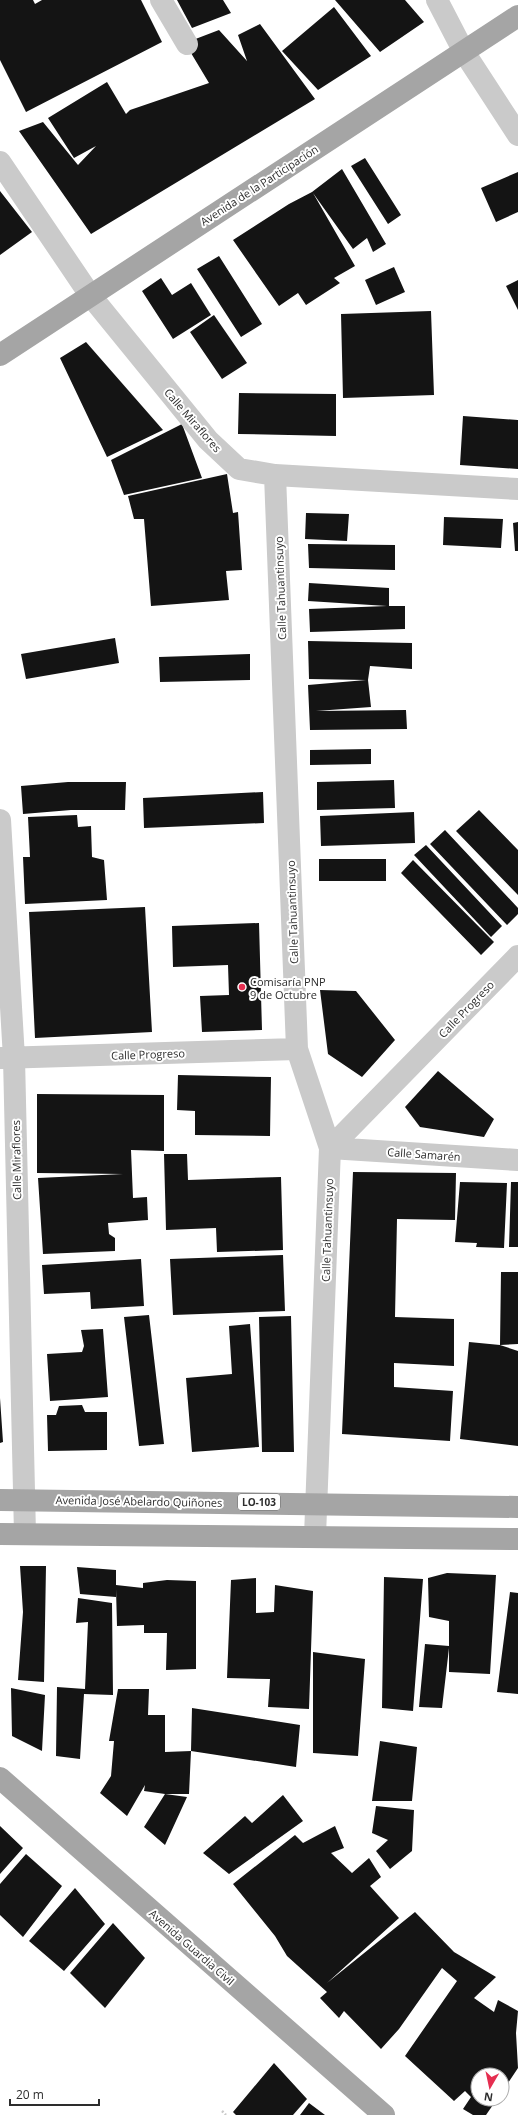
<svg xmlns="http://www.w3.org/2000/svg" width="518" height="2115" font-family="'Open Sans',sans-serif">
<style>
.building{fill:#141414}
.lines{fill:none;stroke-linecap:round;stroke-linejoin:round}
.path{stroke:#cacaca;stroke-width:2.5;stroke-dasharray:2 2;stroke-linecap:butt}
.minor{stroke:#cacaca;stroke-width:22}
.major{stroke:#a5a5a5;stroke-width:22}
.poi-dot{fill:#e52e50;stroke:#fff;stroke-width:1.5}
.labels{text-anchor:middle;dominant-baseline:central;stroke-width:4;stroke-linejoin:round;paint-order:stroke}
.shield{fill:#fff;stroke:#6c6c6c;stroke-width:1}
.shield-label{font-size:10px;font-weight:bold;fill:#2d2d2d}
.street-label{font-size:11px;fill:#2d2d2d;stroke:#fff}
.poi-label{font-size:11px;fill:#2d2d2d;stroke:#fff;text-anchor:start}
</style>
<rect width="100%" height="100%" fill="#fff"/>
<!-- building -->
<path class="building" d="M 0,0 L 33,0 L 35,4 L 42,0 L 141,0 L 162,42 L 26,112 L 0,60 Z
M 177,0 L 223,0 L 231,13 L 192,28 Z
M 335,0 L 405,0 L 424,22 L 380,52 Z
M 334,7 L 371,56 L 318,90 L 282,51 Z
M 260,24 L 315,99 L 91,234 L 19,131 L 43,122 L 78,165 L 96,146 L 74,158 L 48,118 L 107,82 L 126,114 L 130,110 L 209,83 L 185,43 L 219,30 L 247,61 L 238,35 Z
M 365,158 L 401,215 L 388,224 L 351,166 Z
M 342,169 L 386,244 L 373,252 L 367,238 L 353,249 L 313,193 L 355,266 L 334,278 L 340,283 L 306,305 L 298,293 L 279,306 L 233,240 L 289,204 L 312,192 Z
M 518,172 L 518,212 L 496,222 L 481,188 Z
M 0,191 L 32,232 L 0,255 Z
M 219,256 L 262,324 L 241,337 L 197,269 Z
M 394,267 L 405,292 L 376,305 L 365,280 Z
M 161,278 L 172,295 L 191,283 L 211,315 L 173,339 L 142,291 Z
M 518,280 L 518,310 L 506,286 Z
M 431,311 L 434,395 L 343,398 L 341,314 Z
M 214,315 L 247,363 L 222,379 L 190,332 Z
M 86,342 L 163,430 L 107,457 L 60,358 Z
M 239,393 L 336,394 L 336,436 L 238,434 Z
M 463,416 L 518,420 L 518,469 L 460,465 Z
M 182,424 L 202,478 L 124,495 L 111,460 Z
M 227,474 L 233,513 L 238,512 L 242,570 L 226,571 L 229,600 L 151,606 L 144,519 L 134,519 L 128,496 Z
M 306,513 L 349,514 L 347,541 L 305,539 Z
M 444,517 L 503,519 L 501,548 L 443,545 Z
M 518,522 L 518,551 L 515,551 L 513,523 Z
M 308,544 L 395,545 L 395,570 L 309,568 Z
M 309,583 L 389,588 L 389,606 L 405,606 L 405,629 L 310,632 L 309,609 L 387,606 L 308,601 Z
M 115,638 L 119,663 L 26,679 L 21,654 Z
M 308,641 L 412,643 L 412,669 L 370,666 L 368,680 L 371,707 L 316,711 L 406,710 L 407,729 L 310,730 L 308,685 L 366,680 L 309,679 Z
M 250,654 L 250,680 L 160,682 L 159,657 Z
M 371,749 L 371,764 L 310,765 L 310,750 Z
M 394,780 L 395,808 L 317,810 L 317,782 Z
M 68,782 L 126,782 L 125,810 L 71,810 L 23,814 L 21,786 Z
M 263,792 L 264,823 L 144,828 L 143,798 Z
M 479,810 L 518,850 L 518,895 L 456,831 Z
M 414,812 L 415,843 L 321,846 L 320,816 Z
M 77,815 L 78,827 L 91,826 L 92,857 L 104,860 L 107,900 L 25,904 L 23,857 L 30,857 L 28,817 Z
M 445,830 L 518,908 L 518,914 L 507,925 L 430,844 Z
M 426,845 L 502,926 L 491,937 L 414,855 Z
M 319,859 L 386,859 L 386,881 L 319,881 Z
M 413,860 L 494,942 L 481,955 L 401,873 Z
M 145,907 L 152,1032 L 35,1038 L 29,912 Z
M 259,923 L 262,1030 L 202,1032 L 200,996 L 229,995 L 228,965 L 173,967 L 172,926 Z
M 320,990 L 356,991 L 395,1040 L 362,1077 L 328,1054 Z
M 438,1071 L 494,1119 L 484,1137 L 420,1127 L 405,1107 Z
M 178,1075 L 271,1077 L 270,1136 L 195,1135 L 195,1111 L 177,1110 Z
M 37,1094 L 164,1095 L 164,1151 L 131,1150 L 133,1198 L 147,1197 L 148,1220 L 108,1223 L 109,1234 L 115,1238 L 115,1251 L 43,1254 L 38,1178 L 123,1174 L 37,1173 Z
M 164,1154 L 187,1154 L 188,1180 L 281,1177 L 283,1250 L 217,1252 L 216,1228 L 166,1230 Z
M 353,1172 L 456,1173 L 455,1220 L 397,1219 L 395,1317 L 454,1319 L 454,1366 L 394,1363 L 394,1387 L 453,1391 L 450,1441 L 342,1434 Z
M 460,1182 L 507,1183 L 504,1248 L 476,1247 L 477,1243 L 455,1242 Z
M 511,1182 L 518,1182 L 518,1247 L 509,1247 Z
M 283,1255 L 285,1311 L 173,1315 L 170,1259 Z
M 141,1259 L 144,1306 L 91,1309 L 90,1292 L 44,1294 L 42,1265 Z
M 501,1272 L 518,1272 L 518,1344 L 500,1345 Z
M 149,1315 L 164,1444 L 139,1446 L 124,1317 Z
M 291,1316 L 294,1452 L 262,1452 L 259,1317 Z
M 250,1324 L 259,1447 L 192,1452 L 186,1378 L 232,1374 L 229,1326 Z
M 103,1329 L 108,1397 L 50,1401 L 47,1354 L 82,1352 L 84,1346 L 81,1330 Z
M 469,1342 L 500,1345 L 518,1351 L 518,1446 L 460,1439 Z
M 0,1398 L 3,1442 L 0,1443 Z
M 82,1405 L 85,1412 L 107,1412 L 107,1450 L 48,1451 L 47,1415 L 56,1415 L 59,1406 Z
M 20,1566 L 46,1566 L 44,1682 L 18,1680 L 23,1612 Z
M 77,1567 L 116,1570 L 116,1585 L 143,1588 L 143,1583 L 167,1580 L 196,1581 L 196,1669 L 166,1670 L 167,1633 L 144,1633 L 144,1625 L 117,1626 L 116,1589 L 116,1597 L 80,1594 Z
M 447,1573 L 496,1575 L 490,1674 L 449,1672 L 449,1648 L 442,1708 L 419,1707 L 425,1644 L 449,1646 L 449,1621 L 429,1617 L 428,1578 Z
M 384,1577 L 423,1579 L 413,1711 L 382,1708 Z
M 256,1578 L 256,1613 L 274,1612 L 275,1585 L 313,1591 L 309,1709 L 268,1707 L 270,1679 L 227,1678 L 231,1580 Z
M 510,1592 L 518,1593 L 518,1694 L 497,1692 Z
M 78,1598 L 112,1603 L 113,1695 L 84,1694 L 80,1759 L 56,1756 L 57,1687 L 85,1689 L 88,1622 L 76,1623 Z
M 313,1652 L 365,1659 L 358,1756 L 313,1753 Z
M 11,1688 L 45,1695 L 42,1751 L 12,1736 Z
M 118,1689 L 149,1689 L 148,1715 L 165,1715 L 165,1752 L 191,1751 L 189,1794 L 165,1794 L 144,1791 L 145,1785 L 127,1816 L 100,1793 L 111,1776 L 114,1741 L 109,1741 Z
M 192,1708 L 300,1725 L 296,1767 L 191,1751 Z
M 380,1741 L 417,1747 L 412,1801 L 372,1801 Z
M 165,1794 L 187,1797 L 165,1845 L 144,1827 Z
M 283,1795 L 303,1821 L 229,1874 L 203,1853 L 245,1816 L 252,1823 Z
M 376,1806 L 414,1810 L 412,1851 L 390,1869 L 376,1851 L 388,1840 L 372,1833 Z
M 0,1826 L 23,1848 L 0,1874 Z
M 335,1826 L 344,1848 L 331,1853 L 352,1873 L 369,1858 L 381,1877 L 370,1886 L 399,1918 L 327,1983 L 415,1912 L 454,1952 L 496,1977 L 474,1998 L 494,2012 L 498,2000 L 518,2011 L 516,2033 L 518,2068 L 502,2092 L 502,2075 L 478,2075 L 478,2099 L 497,2099 L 486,2115 L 473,2115 L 463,2109 L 471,2097 L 465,2091 L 454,2101 L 405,2056 L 457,1981 L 442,1968 L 399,2029 L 381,2049 L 344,2011 L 339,2018 L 320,1998 L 327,1992 L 287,1956 L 275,1936 L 233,1884 L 295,1835 L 303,1843 Z
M 26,1854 L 62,1886 L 23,1937 L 0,1915 L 0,1884 Z
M 75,1888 L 105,1924 L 64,1971 L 29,1941 Z
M 113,1923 L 145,1958 L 105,2008 L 70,1973 Z
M 274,2063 L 307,2099 L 293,2115 L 236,2115 L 233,2112 Z
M 309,2103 L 325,2115 L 300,2115 Z"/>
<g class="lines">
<!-- path -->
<path class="path" d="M 222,2111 L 226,2115"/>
<!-- minor -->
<path class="minor" d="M 161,0 L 187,44
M 437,0 L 464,52 L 518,135
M 0,162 L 90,295 L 208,440 L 239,469 L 275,475 L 518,489
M 275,475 L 297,1049 L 330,1148 L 315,1536
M 0,820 L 14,1058 L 25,1534
M 0,1058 L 297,1049
M 330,1148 L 518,956
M 330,1148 L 518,1160"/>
<!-- major -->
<path class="major" d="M 0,355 L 518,16
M 0,1500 L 518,1507
M 0,1534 L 518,1539
M 0,1778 L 384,2115"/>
</g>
<!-- markers -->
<circle class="poi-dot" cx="242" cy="987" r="4"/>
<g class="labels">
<!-- shield labels -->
<rect class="shield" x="238" y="1494" width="42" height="16" rx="3"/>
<g class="shield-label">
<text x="259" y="1502">LO-103</text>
</g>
<!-- street labels -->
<g class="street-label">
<text transform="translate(259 185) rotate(-33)">Avenida de la Participación</text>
<text transform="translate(193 420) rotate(49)">Calle Miraflores</text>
<text transform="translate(280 588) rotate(-92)">Calle Tahuantinsuyo</text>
<text transform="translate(292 912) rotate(-92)">Calle Tahuantinsuyo</text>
<text transform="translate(466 1009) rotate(-46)">Calle Progreso</text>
<text transform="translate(148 1054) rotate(-2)">Calle Progreso</text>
<text transform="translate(424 1154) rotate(4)">Calle Samarén</text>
<text transform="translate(16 1160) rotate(-91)">Calle Miraflores</text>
<text transform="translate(327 1230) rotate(-88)">Calle Tahuantinsuyo</text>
<text transform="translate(139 1501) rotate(1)">Avenida José Abelardo Quiñones</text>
<text transform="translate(192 1947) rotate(41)">Avenida Guardia Civil</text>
</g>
<!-- poi labels -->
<g class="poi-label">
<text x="250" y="981">Comisaría PNP<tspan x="250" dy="13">9 de Octubre</tspan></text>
</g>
</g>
<!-- north arrow -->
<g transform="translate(490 2087) rotate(189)"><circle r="19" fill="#ffffff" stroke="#ababab"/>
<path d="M0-3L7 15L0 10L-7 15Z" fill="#e52e50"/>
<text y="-6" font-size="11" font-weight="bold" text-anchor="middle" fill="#2d2d2d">N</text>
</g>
<!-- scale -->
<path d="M10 2099v6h89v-6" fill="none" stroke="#2d2d2d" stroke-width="2"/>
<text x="16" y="2099" font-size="12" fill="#2d2d2d" stroke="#ffffff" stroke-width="3" paint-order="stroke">20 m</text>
</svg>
